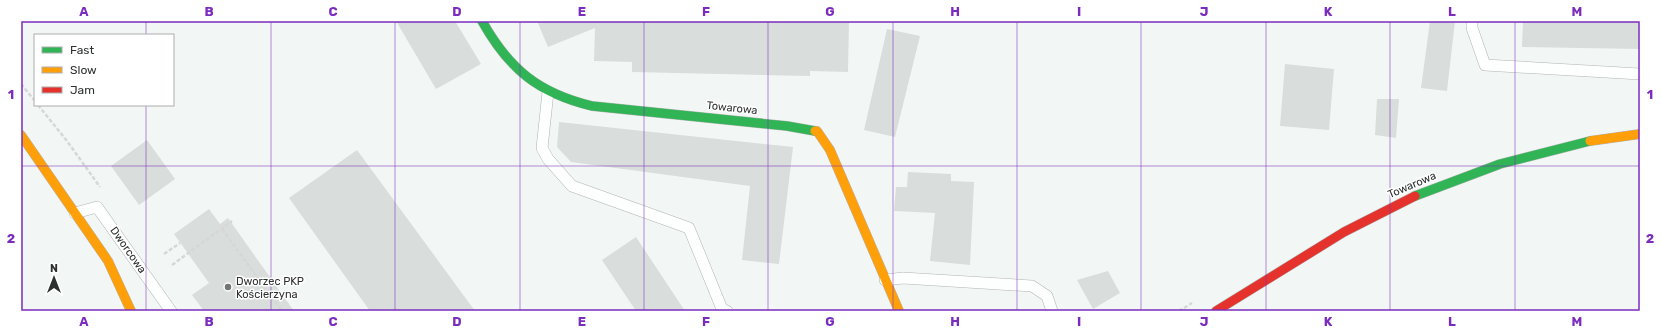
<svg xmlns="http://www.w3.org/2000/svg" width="1661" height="332" font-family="Rubik,sans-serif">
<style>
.building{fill:#d9dddc}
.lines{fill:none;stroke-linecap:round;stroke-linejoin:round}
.lane-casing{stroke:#b1b4b3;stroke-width:12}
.fast-casing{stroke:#b1b4b3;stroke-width:10}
.slow-casing{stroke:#b1b4b3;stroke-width:10}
.jam-casing{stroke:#b1b4b3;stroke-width:10}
.path{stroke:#d6d7d6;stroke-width:2.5;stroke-dasharray:4 2;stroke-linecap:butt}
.lane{stroke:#fdfefe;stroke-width:11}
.fast{stroke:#30b455;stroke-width:9}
.slow{stroke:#ff9f0a;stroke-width:9}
.jam{stroke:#e5322d;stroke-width:9}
.grid{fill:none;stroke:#7b2cbf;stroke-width:1;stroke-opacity:0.55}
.poi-dot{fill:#727674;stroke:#fff;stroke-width:1.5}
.labels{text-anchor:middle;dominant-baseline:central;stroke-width:3;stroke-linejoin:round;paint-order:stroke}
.street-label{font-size:11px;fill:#2d312f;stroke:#fff}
.poi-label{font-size:11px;fill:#2d312f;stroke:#fff;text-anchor:start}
.neatline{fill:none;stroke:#7b2cbf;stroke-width:1.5}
.grid-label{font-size:13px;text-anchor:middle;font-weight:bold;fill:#7b2cbf}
</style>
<rect width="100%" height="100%" fill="#f2f7f5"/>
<!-- building -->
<path class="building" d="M 396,21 L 455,21 L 481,64 L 436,89 Z
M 537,21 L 849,21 L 848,72 L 810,71 L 810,76 L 632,72 L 632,62 L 594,61 L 595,28 L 548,47 Z
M 1430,21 L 1455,21 L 1447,91 L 1421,88 Z
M 1523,21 L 1640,21 L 1640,49 L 1522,47 Z
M 887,29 L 920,36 L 895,137 L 864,130 Z
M 1285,64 L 1334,69 L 1329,130 L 1280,126 Z
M 1377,99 L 1399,99 L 1396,138 L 1375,135 Z
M 559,122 L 793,147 L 779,264 L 742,260 L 750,186 L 571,162 L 557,147 Z
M 147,140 L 175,179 L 139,205 L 111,166 Z
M 357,150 L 475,311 L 370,311 L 289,198 Z
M 908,172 L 951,174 L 951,181 L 974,182 L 970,265 L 930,261 L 935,213 L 894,211 L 896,187 L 907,187 Z
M 209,209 L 220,224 L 228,218 L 294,311 L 204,311 L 192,295 L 209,283 L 174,234 Z
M 636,237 L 685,311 L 636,311 L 602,260 Z
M 1108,271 L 1120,293 L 1093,309 L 1077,280 Z"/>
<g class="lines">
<defs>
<path id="lane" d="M 1472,21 L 1472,28 L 1485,65 L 1640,74
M 548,92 L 542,148 L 548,159 L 572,186 L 689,228 L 722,309 L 727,311
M 75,213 L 97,207 L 171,311
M 885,280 L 903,278 L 1032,286 L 1047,296 L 1052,311"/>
<path id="fast" d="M 482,21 C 509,69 538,93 592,106 L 787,126 L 815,131
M 1415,196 L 1500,164 L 1590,141"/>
<path id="slow" d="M 815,131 L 817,131 L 830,150 L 899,311
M 21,135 L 108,261 L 131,311
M 1590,141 L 1640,134"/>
<path id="jam" d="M 1216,311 L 1344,232 L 1415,196"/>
</defs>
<!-- lane casing -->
<use href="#lane" class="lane-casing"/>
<!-- fast casing -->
<use href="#fast" class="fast-casing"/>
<!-- slow casing -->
<use href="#slow" class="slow-casing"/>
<!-- jam casing -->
<use href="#jam" class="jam-casing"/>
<!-- path -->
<path class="path" d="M 21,84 L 35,101
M 38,105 L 67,141 L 100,187
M 222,229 L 282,311
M 164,254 L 180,243
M 172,265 L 232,221
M 1179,311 L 1192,303"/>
<!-- lane -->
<use href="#lane" class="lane"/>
<!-- fast -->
<use href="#fast" class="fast"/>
<!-- slow -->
<use href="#slow" class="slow"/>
<!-- jam -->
<use href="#jam" class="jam"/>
</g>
<!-- grid -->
<path class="grid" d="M 146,21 L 146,35M 271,21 L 271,311M 395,21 L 395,311M 520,21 L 520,311M 644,21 L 644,311M 768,21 L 768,311M 893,21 L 893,311M 1017,21 L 1017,311M 1141,21 L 1141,311M 1266,21 L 1266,311M 1390,21 L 1390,311M 1515,21 L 1515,311M 146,105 L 146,311M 21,166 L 1640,166"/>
<!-- markers -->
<circle class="poi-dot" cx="228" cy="287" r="4"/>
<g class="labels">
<!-- street labels -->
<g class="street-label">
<text transform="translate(732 108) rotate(6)">Towarowa</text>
<text transform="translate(1412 185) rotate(-23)">Towarowa</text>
<text transform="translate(128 250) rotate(55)">Dworcowa</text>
</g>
<!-- poi labels -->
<g class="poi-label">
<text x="236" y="281">Dworzec PKP<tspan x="236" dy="13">Kościerzyna</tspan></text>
</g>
</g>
<!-- border -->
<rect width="1661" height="332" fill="none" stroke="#ffffff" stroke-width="44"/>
<!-- legend -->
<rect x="34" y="34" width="140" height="72" fill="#ffffff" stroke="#abadac"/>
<rect x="42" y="47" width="20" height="6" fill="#30b455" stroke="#abadac"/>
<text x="70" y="54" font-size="12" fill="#2d312f">Fast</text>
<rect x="42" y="67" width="20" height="6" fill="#ff9f0a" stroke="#abadac"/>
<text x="70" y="74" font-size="12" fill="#2d312f">Slow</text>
<rect x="42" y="87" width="20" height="6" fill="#e5322d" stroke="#abadac"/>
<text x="70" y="94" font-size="12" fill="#2d312f">Jam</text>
<!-- north arrow -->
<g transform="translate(54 278)" stroke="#ffffff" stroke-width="3" paint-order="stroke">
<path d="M0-3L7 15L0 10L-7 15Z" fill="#2d312f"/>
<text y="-6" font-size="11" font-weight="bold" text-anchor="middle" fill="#2d312f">N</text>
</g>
<rect x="22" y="22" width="1617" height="288" class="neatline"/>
<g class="grid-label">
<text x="84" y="16">A</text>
<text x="209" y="16">B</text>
<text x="333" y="16">C</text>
<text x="457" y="16">D</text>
<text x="582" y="16">E</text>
<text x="706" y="16">F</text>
<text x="830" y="16">G</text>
<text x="955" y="16">H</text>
<text x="1079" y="16">I</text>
<text x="1204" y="16">J</text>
<text x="1328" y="16">K</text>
<text x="1452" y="16">L</text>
<text x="1577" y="16">M</text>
<text x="11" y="99">1</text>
<text x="1650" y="99">1</text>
<text x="11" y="243">2</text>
<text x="1650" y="243">2</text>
<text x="84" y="326">A</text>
<text x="209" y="326">B</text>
<text x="333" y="326">C</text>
<text x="457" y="326">D</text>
<text x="582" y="326">E</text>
<text x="706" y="326">F</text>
<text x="830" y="326">G</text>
<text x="955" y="326">H</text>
<text x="1079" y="326">I</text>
<text x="1204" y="326">J</text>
<text x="1328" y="326">K</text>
<text x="1452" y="326">L</text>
<text x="1577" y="326">M</text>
</g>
</svg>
